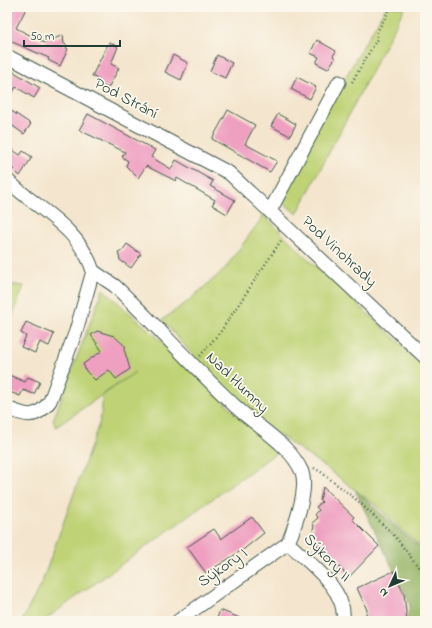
<svg xmlns="http://www.w3.org/2000/svg" width="432" height="628" font-family="'Indie Flower',sans-serif">
<style>
.green{fill:#bfd376;stroke:#6f8855}
.forest{fill:#97b567;stroke:#5b794e}
.building{fill:#efa0c1}
.lines{fill:none;stroke-linecap:round;stroke-linejoin:round}
.minor-casing{stroke:#3f564b;stroke-width:15}
.path{stroke:#3f564b;stroke-width:2.5;stroke-dasharray:1 3;stroke-linecap:butt}
.minor{stroke:#fff;stroke-width:13}
.labels{text-anchor:middle;dominant-baseline:central;stroke-width:3.5;stroke-linejoin:round;paint-order:stroke}
.street-label{font-size:16px;fill:#1f3d34;stroke:#fbf7ec}
</style>
<rect width="100%" height="100%" fill="#fbf7ec"/>
<filter id="ink" filterUnits="userSpaceOnUse"><feTurbulence type="fractalNoise" baseFrequency=".025" numOctaves="2"/><feDisplacementMap in="SourceGraphic" scale="8" xChannelSelector="R" yChannelSelector="G"/><feConvolveMatrix kernelMatrix="1 2 1 2 8 2 1 2 1" color-interpolation-filters="sRGB"/></filter>
<filter id="wash" filterUnits="userSpaceOnUse"><feTurbulence type="fractalNoise" baseFrequency=".012" numOctaves="4" result="noise"/><feDisplacementMap in="SourceGraphic" scale="16" xChannelSelector="R" yChannelSelector="G"/><feGaussianBlur stdDeviation="0.9" result="paint"/><feColorMatrix in="noise" values="0 0 0 0 0 0 0 0 0 0 0 0 0 0 0 0 0 1.4 0 .05"/><feComposite in="paint" operator="in"/></filter>
<g filter="url(#wash)">
<rect width="100%" height="100%" fill="#f4e6ce"/>
<!-- green -->
<path class="green" d="M 386,7 L 405,7 L 297,214 L 276,197 Z
M 264,215 L 307,258 L 425,366 L 425,543 L 422,548 L 379,508 L 332,472 L 265,425 L 199,362 L 162,320 L 187,302 L 224,270 Z
M 7,284 L 24,286 L 7,331 Z
M 103,289 L 169,348 L 276,453 L 43,621 L 22,621 L 42,582 L 99,424 L 102,408 L 102,396 L 135,372 L 56,427 L 53,420 Z"/>
<!-- forest -->
<path class="forest" d="M 355,490 L 419,547 L 425,538 L 425,621 L 407,621 L 410,604 Z"/>
<g id="blocks">
<!-- building -->
<path class="building" d="M 7,7 L 27,7 L 16,28 L 45,43 L 49,36 L 54,39 L 63,35 L 64,44 L 67,45 L 66,48 L 68,49 L 60,66 L 48,60 L 49,58 L 10,41 L 7,48 Z
M 317,40 L 336,51 L 333,56 L 335,58 L 328,69 L 316,63 L 319,57 L 310,53 Z
M 109,42 L 118,47 L 111,64 L 119,68 L 108,88 L 97,83 L 99,80 L 92,76 Z
M 173,55 L 188,63 L 181,80 L 165,72 Z
M 217,55 L 232,63 L 225,78 L 210,71 Z
M 14,72 L 40,88 L 34,98 L 16,87 L 7,102 L 7,83 Z
M 297,77 L 316,87 L 310,99 L 291,89 Z
M 7,108 L 31,124 L 24,134 L 7,122 Z
M 228,110 L 255,125 L 245,144 L 277,161 L 270,172 L 212,139 Z
M 88,114 L 155,150 L 151,157 L 171,169 L 176,160 L 213,181 L 210,186 L 235,200 L 227,214 L 212,205 L 215,200 L 177,178 L 176,181 L 146,166 L 138,178 L 126,166 L 128,161 L 122,157 L 125,152 L 79,130 Z
M 278,114 L 296,124 L 290,136 L 271,126 Z
M 7,146 L 20,155 L 23,151 L 32,157 L 20,176 L 7,163 Z
M 127,244 L 141,254 L 131,268 L 120,260 L 118,252 L 122,251 Z
M 26,322 L 54,334 L 49,346 L 40,342 L 35,353 L 21,347 L 26,336 L 21,333 Z
M 97,331 L 114,336 L 126,347 L 124,349 L 130,369 L 116,379 L 109,370 L 95,380 L 86,371 L 83,364 L 102,351 L 91,335 Z
M 7,374 L 25,382 L 28,377 L 40,382 L 34,394 L 23,390 L 20,396 L 7,391 Z
M 323,487 L 354,517 L 352,519 L 379,546 L 349,577 L 311,539 L 314,525 L 312,523 L 318,518 L 315,515 L 319,510 L 316,507 L 322,502 L 320,500 Z
M 252,517 L 264,533 L 244,549 L 206,573 L 187,547 L 214,529 L 221,539 Z
M 394,571 L 404,594 L 407,621 L 364,621 L 367,610 L 357,588 Z
M 220,610 L 247,621 L 216,621 Z"/>
</g>
</g>
<g filter="url(#ink)">
<use href="#blocks" fill-opacity="0" stroke="#3f564b" stroke-width="1"/>
<g class="lines">
<defs>
<path id="minor" d="M 7,56 L 229,173 L 425,357
M 7,180 C 37,209 79,227 93,271 L 76,331 L 50,401 C 36,420 26,416 7,408
M 270,211 L 339,82
M 93,271 L 115,286 C 156,325 194,368 235,406 C 257,427 290,444 302,472 C 308,490 295,526 288,543
M 288,543 C 308,562 348,590 343,621
M 178,621 L 288,543"/>
</defs>
<!-- minor casing -->
<use href="#minor" class="minor-casing"/>
<!-- path -->
<path class="path" d="M 352,82 L 377,39 L 377,32 L 391,7
M 200,356 L 221,331 L 282,239
M 314,468 L 321,472 L 358,501 L 393,534 L 423,573 L 425,580"/>
<!-- minor -->
<use href="#minor" class="minor"/>
</g>
</g>
<g class="labels">
<!-- street labels -->
<g class="street-label">
<text transform="translate(126 99) rotate(28)">Pod Strání</text>
<text transform="translate(339 252) rotate(43)">Pod Vinohrady</text>
<text transform="translate(237 383) rotate(44)">Nad Humny</text>
<text transform="translate(327 558) rotate(46)">Sýkory II</text>
<text transform="translate(223 568) rotate(-35)">Sýkory I</text>
</g>
</g>
<!-- margin -->
<rect width="432" height="628" fill="none" stroke="#fbf7ec" stroke-width="24"/>
<!-- north arrow -->
<g transform="translate(390 586) rotate(226)" stroke="#fbf7ec" stroke-width="3" paint-order="stroke">
<path d="M0-3L7 15L0 10L-7 15Z" fill="#1f3d34"/>
<text y="-6" font-size="11" font-weight="bold" text-anchor="middle" fill="#1f3d34">N</text>
</g>
<!-- scale -->
<path d="M24 40v6h96v-6" fill="none" stroke="#1f3d34" stroke-width="2"/>
<text x="30" y="40" font-size="12" fill="#1f3d34" stroke="#fbf7ec" stroke-width="3" paint-order="stroke">50 m</text>
</svg>
